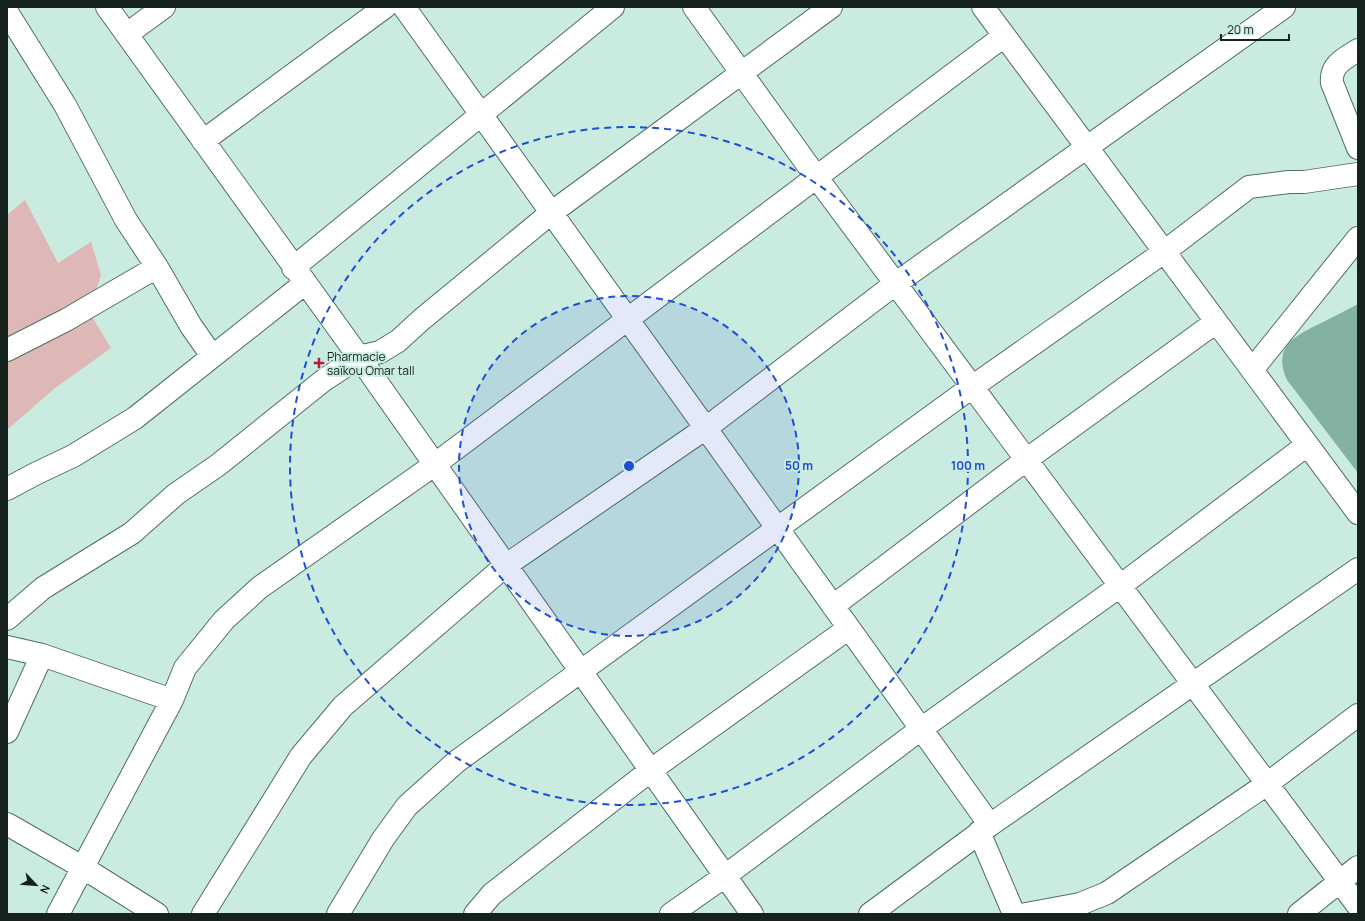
<svg xmlns="http://www.w3.org/2000/svg" width="1365" height="921" font-family="Manrope,sans-serif">
<style>
.green{fill:#deb7b7}
.water{fill:#83b2a1}
.lines{fill:none;stroke-linecap:round;stroke-linejoin:round}
.minor-casing{stroke:#516e64;stroke-width:24}
.minor{stroke:#fff;stroke-width:22}
.ring{fill:none;stroke:#1d4ed8;stroke-width:2;stroke-dasharray:7 5}
.poi-dot{fill:#b21f3b;stroke:#caebdf;stroke-width:1.5}
.labels{text-anchor:middle;dominant-baseline:central;stroke-width:4;stroke-linejoin:round;paint-order:stroke}
.poi-label{font-size:12px;fill:#16221e;stroke:#caebdf;text-anchor:start}
.centre{fill:#1d4ed8;stroke:#caebdf;stroke-width:2}
.ring-label{font-size:12px;text-anchor:middle;font-weight:bold;fill:#1d4ed8;stroke:#caebdf;stroke-width:4;stroke-linejoin:round;paint-order:stroke}
</style>
<rect width="100%" height="100%" fill="#caebdf"/>
<!-- green -->
<path class="green" d="M 25,200 L 58,263 L 91,242 L 101,275 L 89,312 L 111,348 L 55,388 L 7,430 L 7,215 Z"/>
<!-- water -->
<path class="water" d="M 1358,304 L 1358,473 L 1287,380 C 1272,346 1295,336 1321,323 C 1334,317 1346,310 1358,304 Z"/>
<g class="lines">
<defs>
<path id="minor" d="M 107,7 L 359,357 L 752,914
M 404,7 L 990,825
M 694,7 L 817,178 L 1358,906
M 983,7 L 1358,513
M 7,12 L 65,105 L 126,220 L 157,267 L 191,326 L 212,356
M 127,34 L 164,7
M 1358,50 C 1344,59 1330,65 1332,83 L 1358,148
M 203,141 L 385,7
M 293,268 L 613,7
M 7,350 L 66,320 L 157,267
M 1252,370 L 1358,238
M 7,489 L 35,474 L 73,456 L 135,418 L 304,284
M 833,606 L 1026,460 L 1216,322
M 7,619 L 43,588 L 132,533 L 176,494 L 218,465 L 324,380 L 359,357 L 380,352 L 398,341 L 421,320 L 551,213 L 831,7
M 7,647 L 42,655 L 172,700
M 7,732 L 42,655
M 7,824 L 82,867 L 157,914
M 979,832 L 1014,914
M 58,914 L 172,700 L 185,668 L 224,620 L 259,588 L 434,465 L 1004,36
M 203,914 L 301,756 L 343,706 L 505,566 L 706,428 L 895,284 L 1284,7
M 338,914 L 383,839 L 407,806 L 456,762 L 972,387 L 1164,252 L 1249,187 L 1289,182 L 1304,182 L 1358,174
M 475,914 L 492,894 L 651,770 L 849,628
M 671,914 L 725,876 L 921,729 L 1120,586 L 1307,445
M 870,914 L 990,825 L 1358,569
M 1026,914 L 1080,904 L 1107,893 L 1267,784 L 1358,715
M 1299,914 L 1358,867"/>
</defs>
<!-- minor casing -->
<use href="#minor" class="minor-casing"/>
<!-- minor -->
<use href="#minor" class="minor"/>
</g>
<!-- distance rings -->
<circle cx="629" cy="466" r="170" fill="#1d4ed8" fill-opacity=".12"/>
<g class="ring">
<circle cx="629" cy="466" r="170"/>
<circle cx="629" cy="466" r="339"/>
</g>
<!-- markers -->
<path class="poi-dot" d="M317 357h4v4h4v4h-4v4h-4v-4h-4v-4h4z"/>
<g class="labels">
<!-- poi labels -->
<g class="poi-label">
<text x="327" y="356">Pharmacie<tspan x="327" dy="14">saïkou Omar tall</tspan></text>
</g>
</g>
<circle cx="629" cy="466" r="6" class="centre"/>
<g class="ring-label">
<text x="799" y="470">50 m</text>
<text x="968" y="470">100 m</text>
</g>
<!-- border -->
<rect width="1365" height="921" fill="none" stroke="#16221e" stroke-width="16"/>
<!-- north arrow -->
<g transform="translate(36 885) rotate(116)" stroke="#caebdf" stroke-width="3" paint-order="stroke">
<path d="M0-3L7 15L0 10L-7 15Z" fill="#16221e"/>
<text y="-6" font-size="11" font-weight="bold" text-anchor="middle" fill="#16221e">N</text>
</g>
<!-- scale -->
<path d="M1221 34v6h68v-6" fill="none" stroke="#16221e" stroke-width="2"/>
<text x="1227" y="34" font-size="12" fill="#16221e" stroke="#caebdf" stroke-width="3" paint-order="stroke">20 m</text>
</svg>
